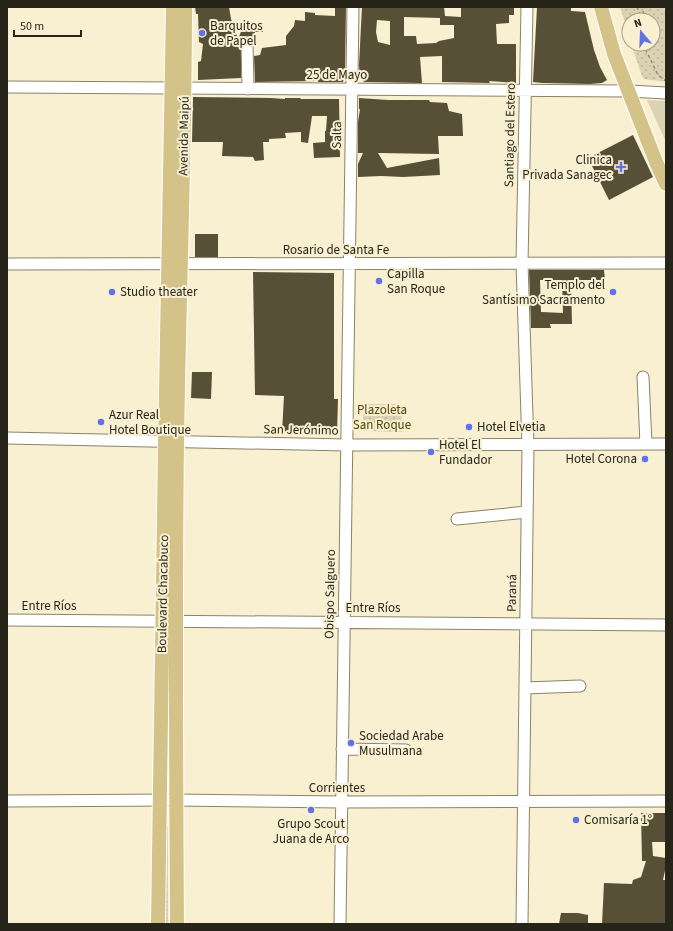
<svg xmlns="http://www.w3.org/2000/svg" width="673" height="931" font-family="'Source Sans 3',sans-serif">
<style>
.grass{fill:#dad2b3}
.park{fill:url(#park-dots)}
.building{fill:#575036;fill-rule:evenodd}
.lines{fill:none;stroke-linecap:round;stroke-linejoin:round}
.minor-casing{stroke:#8a8368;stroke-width:13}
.major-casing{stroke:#fff;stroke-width:16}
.path{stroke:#908a75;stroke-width:1.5;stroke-dasharray:3 3;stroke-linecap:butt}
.minor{stroke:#fff;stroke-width:11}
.major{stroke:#d3c388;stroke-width:14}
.poi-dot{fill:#6271e9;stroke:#f9f0d2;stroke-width:1.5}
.labels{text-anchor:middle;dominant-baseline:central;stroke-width:4;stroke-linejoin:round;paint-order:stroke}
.poi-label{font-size:13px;fill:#272419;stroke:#f9f0d2;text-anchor:start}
.street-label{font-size:13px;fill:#272419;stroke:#f9f0d2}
.park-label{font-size:13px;fill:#52440c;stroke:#f9f0d2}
</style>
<defs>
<pattern id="park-dots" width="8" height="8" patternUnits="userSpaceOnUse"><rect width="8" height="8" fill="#dad2b3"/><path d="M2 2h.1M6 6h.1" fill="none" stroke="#bbb499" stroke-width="1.8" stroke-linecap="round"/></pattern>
</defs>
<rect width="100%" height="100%" fill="#f9f0d2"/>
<!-- grass -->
<path class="grass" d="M 647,100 L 666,101 L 666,142 Z"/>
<!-- park -->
<path class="park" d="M 620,7 L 664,7 L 666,13 L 666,82 L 644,79 L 642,76 L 631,44 L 653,44 L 653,20 L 629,20 L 629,35 Z
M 363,404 L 401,404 L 402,432 L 363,431 Z
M 165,827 L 168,827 L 168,924 L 165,924 Z"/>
<!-- building -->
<path class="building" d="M 195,7 L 229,7 L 231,19 L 238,39 L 246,20 L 246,24 L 262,24 L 263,32 L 255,32 L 255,38 L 246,36 L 241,40 L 241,78 L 198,80 L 198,62 L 201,61 L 203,44 L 199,42 L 198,14 L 196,14 Z
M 335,7 L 346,7 L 345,72 L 343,82 L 318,82 L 318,81 L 255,82 L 254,56 L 260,55 L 262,48 L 286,45 L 286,36 L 294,26 L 295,20 L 305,21 L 305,12 L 315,13 L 315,15 L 335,16 Z
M 362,7 L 444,7 L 445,16 L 461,17 L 461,7 L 514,7 L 514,15 L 509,15 L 509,23 L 496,24 L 497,44 L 516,44 L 516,83 L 489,81 L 490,83 L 442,82 L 442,56 L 420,57 L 422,83 L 364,82 L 360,78 L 359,65 ZM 404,17 L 440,18 L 440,25 L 454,25 L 454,38 L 439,41 L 436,43 L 417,44 L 416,36 L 404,36 ZM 377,20 L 390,21 L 390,45 L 378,42 L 376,32 Z
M 537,7 L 571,7 L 571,11 L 585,12 L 594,50 L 600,67 L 607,80 L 602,83 L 590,84 L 542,83 L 533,82 Z
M 193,97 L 271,98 L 285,99 L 285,98 L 300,98 L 301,99 L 339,99 L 340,157 L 314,158 L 313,143 L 325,142 L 325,131 L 326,131 L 327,116 L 312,116 L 308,143 L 301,142 L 301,132 L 285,133 L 286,138 L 269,139 L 269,142 L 263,142 L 264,160 L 255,161 L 253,157 L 222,156 L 223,142 L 192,142 Z
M 359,98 L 388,100 L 429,100 L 430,102 L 447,103 L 449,111 L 462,114 L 463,136 L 438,136 L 439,154 L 378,153 L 387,168 L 439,158 L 440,175 L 403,177 L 381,176 L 358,177 L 358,164 L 363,153 L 358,153 L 358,122 L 360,109 L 359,109 Z
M 633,135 L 653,177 L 609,200 L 588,158 Z
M 195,234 L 218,234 L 218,257 L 195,257 Z
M 529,270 L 604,270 L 605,280 L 571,280 L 572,324 L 550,324 L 551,328 L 531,328 ZM 540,280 L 562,280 L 563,313 L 541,312 Z
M 253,272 L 334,273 L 334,399 L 338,399 L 337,434 L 282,432 L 284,396 L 255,395 Z
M 192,372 L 212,372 L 211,399 L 191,398 Z
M 641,813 L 666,813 L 666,842 L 652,842 L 653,856 L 666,858 L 666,866 L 663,880 L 666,880 L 666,924 L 602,924 L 604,883 L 632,884 L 633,880 L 641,877 L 646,861 L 642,861 Z
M 561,913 L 578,913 L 588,915 L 588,924 L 559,924 Z"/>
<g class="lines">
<defs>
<path id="minor" d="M 247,43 L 248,89
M 7,87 L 629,91 L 666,93
M 7,264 L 666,263
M 643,377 L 646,444
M 7,438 L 346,445 L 666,444
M 457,519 L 527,512
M 7,620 L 666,625
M 525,688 L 580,686
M 342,749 L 406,750
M 7,801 L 174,800 L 341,802 L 666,801
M 340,924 L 353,7
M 522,924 L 528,447 L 522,263 L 527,7"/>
<path id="major" d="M 601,7 L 614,54 L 656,162 L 666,184
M 158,924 L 165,447 L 173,7
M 177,924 C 176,764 175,604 177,445 C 179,299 185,153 185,7"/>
</defs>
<!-- minor casing -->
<use href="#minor" class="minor-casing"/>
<!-- major casing -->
<use href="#major" class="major-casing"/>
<!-- path -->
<path class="path" d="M 637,7 L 641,17
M 642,20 L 644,7
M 643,44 L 658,75 L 666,81"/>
<!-- minor -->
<use href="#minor" class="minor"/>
<!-- major -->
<use href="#major" class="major"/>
</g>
<!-- markers -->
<g class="poi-dot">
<circle cx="202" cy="33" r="4"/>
<path d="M619 161h4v4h4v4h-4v4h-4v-4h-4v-4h4z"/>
<circle cx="379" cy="281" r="4"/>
<circle cx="112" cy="292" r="4"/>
<circle cx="613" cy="292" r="4"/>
<circle cx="101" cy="422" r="4"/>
<circle cx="469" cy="427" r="4"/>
<circle cx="431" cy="452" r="4"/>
<circle cx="645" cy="459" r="4"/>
<circle cx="351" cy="743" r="4"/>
<circle cx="311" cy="810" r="4"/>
<circle cx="576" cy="820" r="4"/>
</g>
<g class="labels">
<!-- poi labels -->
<g class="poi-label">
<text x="210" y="26">Barquitos<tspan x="210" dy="15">de Papel</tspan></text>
<text x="612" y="160" text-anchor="end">Clinica<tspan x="612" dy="15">Privada Sanagec</tspan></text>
<text x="387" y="274">Capilla<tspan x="387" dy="15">San Roque</tspan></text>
<text x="605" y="285" text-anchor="end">Templo del<tspan x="605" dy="15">Santísimo Sacramento</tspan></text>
<text x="120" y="292">Studio theater</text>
<text x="109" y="415">Azur Real<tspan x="109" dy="15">Hotel Boutique</tspan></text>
<text x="477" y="427">Hotel Elvetia</text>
<text x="439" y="445">Hotel El<tspan x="439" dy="15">Fundador</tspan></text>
<text x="637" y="459" text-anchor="end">Hotel Corona</text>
<text x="359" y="736">Sociedad Arabe<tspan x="359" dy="15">Musulmana</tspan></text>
<text x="584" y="820">Comisaría 1°</text>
<text x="311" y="824" text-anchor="middle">Grupo Scout<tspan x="311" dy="15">Juana de Arco</tspan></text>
</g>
<!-- street labels -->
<g class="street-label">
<text x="337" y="75">25 de Mayo</text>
<text transform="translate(337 135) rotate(-89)">Salta</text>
<text transform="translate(510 135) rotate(-89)">Santiago del Estero</text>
<text transform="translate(184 136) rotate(-89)">Avenida Maipú</text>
<text x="336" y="250">Rosario de Santa Fe</text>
<text transform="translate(301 430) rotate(1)">San Jerónimo</text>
<text transform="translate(512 593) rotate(-89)">Paraná</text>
<text transform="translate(163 594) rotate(-89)">Boulevard Chacabuco</text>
<text transform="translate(330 594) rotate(-89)">Obispo Salguero</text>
<text x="49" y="606">Entre Ríos</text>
<text x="373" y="608">Entre Ríos</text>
<text x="337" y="788">Corrientes</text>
</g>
<!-- park labels -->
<g class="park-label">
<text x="382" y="410">Plazoleta<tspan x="382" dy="15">San Roque</tspan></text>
</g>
</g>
<!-- border -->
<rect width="673" height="931" fill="none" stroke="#272419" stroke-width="16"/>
<!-- north arrow -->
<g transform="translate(641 32) rotate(341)"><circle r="19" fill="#f9f0d2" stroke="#a59e88"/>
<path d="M0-3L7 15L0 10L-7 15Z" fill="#6271e9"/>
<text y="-6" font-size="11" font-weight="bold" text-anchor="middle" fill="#272419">N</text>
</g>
<!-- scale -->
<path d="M14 30v6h67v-6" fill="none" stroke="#272419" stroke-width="2"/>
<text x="20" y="30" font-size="12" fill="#272419" stroke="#f9f0d2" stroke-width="3" paint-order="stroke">50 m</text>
</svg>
